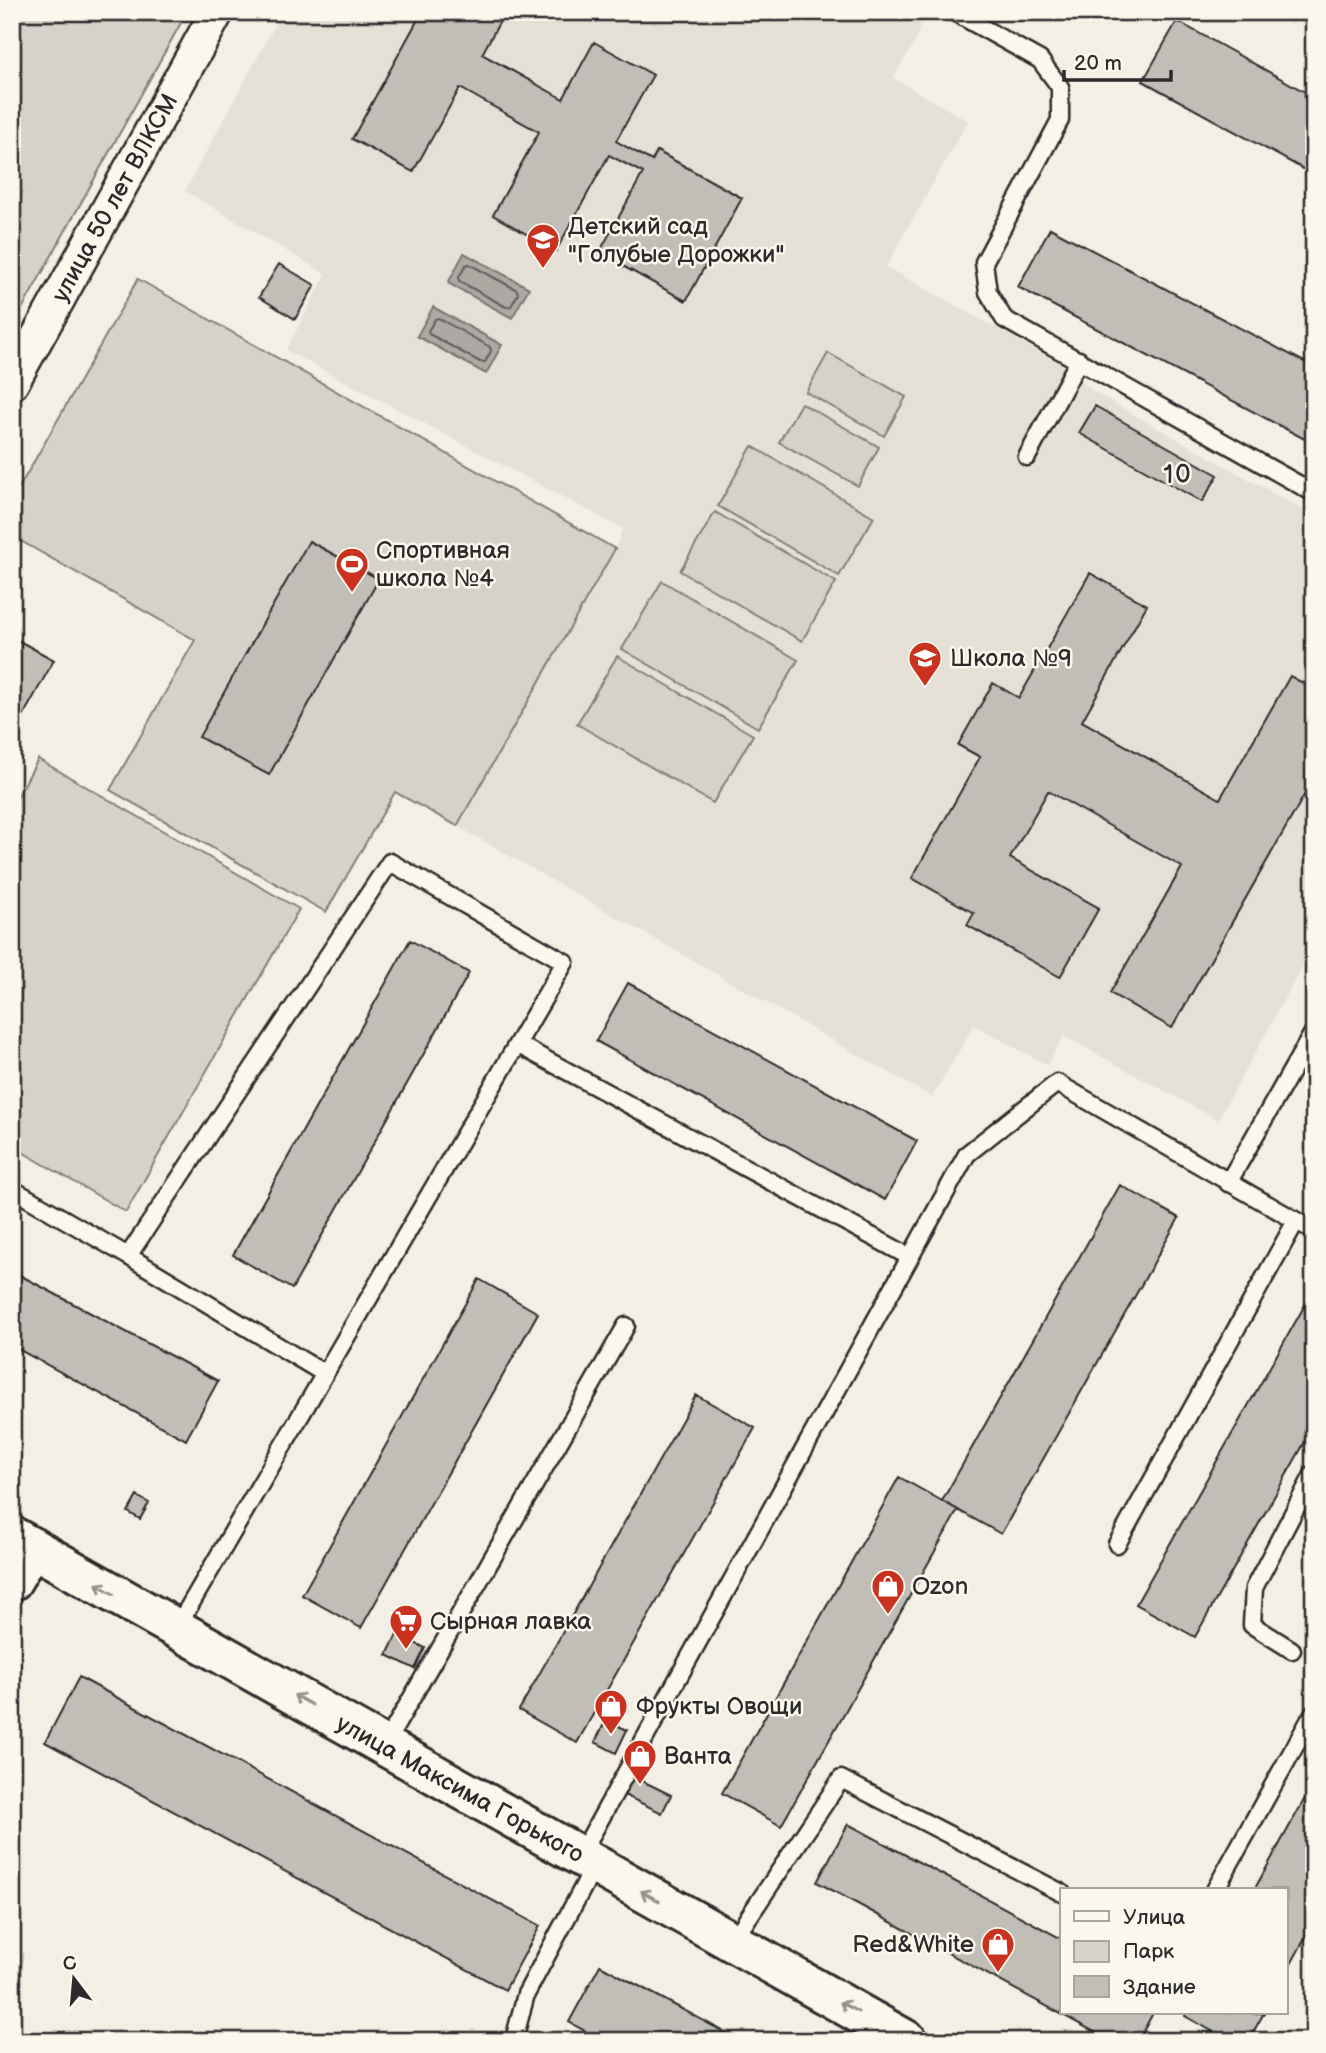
<svg xmlns="http://www.w3.org/2000/svg" width="1326" height="2053" font-family="'Balsamiq Sans',sans-serif">
<style>
.built{fill:#e4e0d6}
.green{fill:#d5d2c9;stroke:#807e7a;stroke-width:2}
.water{fill:#aca9a2;stroke:#787772;stroke-width:2}
.lines{fill:none;stroke-linecap:round;stroke-linejoin:round}
.shore{stroke:#5f5d5b;stroke-width:2}
.building{fill:#c0beb6;stroke:#2b2b2b;stroke-width:2}
.lane-casing{stroke:#2b2b2b;stroke-width:21}
.street-casing{stroke:#2b2b2b;stroke-width:37}
.secondary-casing{stroke:#2b2b2b;stroke-width:44}
.lane{stroke:#fbf7ec;stroke-width:16}
.street{stroke:#fbf7ec;stroke-width:32}
.secondary{stroke:#fbf7ec;stroke-width:38}
.oneway{stroke:#93918c}
.labels{text-anchor:middle;dominant-baseline:central;stroke-width:5;stroke-linejoin:round;paint-order:stroke}
.street-label{font-size:24px;fill:#2b2b2b;stroke:#fbf7ec}
.poi-label{font-size:24px;fill:#2b2b2b;stroke:#fbf7ec;text-anchor:start}
.neighbourhood-label{font-size:26px;letter-spacing:2px;fill:#2b2b2b;stroke:#fbf7ec}
</style>
<rect width="100%" height="100%" fill="#f3efe4"/>
<filter id="ink" filterUnits="userSpaceOnUse"><feTurbulence type="fractalNoise" baseFrequency=".0143" numOctaves="2"/><feDisplacementMap in="SourceGraphic" scale="14" xChannelSelector="R" yChannelSelector="G"/><feConvolveMatrix kernelMatrix="1 2 1 2 8 2 1 2 1" color-interpolation-filters="sRGB"/></filter>
<g filter="url(#ink)">
<!-- built -->
<path class="built" d="M 282,12 L 918,12 L 920,26 L 915,42 L 893,78 L 968,121 L 886,267 L 1061,364 L 1094,392 L 1314,516 L 1314,945 L 1218,1120 L 1064,1036 L 1047,1065 L 974,1025 L 932,1097 L 457,826 L 615,549 L 623,529 L 286,350 L 326,274 L 185,191 Z"/>
<!-- green -->
<path class="green" d="M 12,12 L 187,12 L 12,327 Z
M 138,279 L 615,549 L 457,826 L 395,792 L 326,912 L 110,790 L 195,640 L 12,536 L 12,500 Z
M 828,353 L 906,397 L 884,436 L 806,392 Z
M 801,403 L 879,447 L 858,486 L 779,442 Z
M 752,446 L 874,517 L 839,576 L 718,506 Z
M 715,512 L 836,582 L 802,641 L 680,571 Z
M 662,581 L 798,660 L 758,728 L 622,649 Z
M 617,656 L 753,735 L 713,803 L 577,724 Z
M 38,759 L 299,909 L 126,1212 L 12,1146 L 12,807 Z"/>
<!-- water -->
<path class="water" d="M 464,253 L 529,288 L 512,318 L 448,283 Z
M 433,307 L 502,345 L 486,374 L 417,336 Z"/>
<g class="lines">
<!-- shore -->
<path class="shore" d="M 469,264 L 517,290 L 518,294 L 511,306 L 506,307 L 459,281 L 459,277 L 466,265 Z
M 438,318 L 490,347 L 491,351 L 485,362 L 480,362 L 429,334 L 428,331 L 435,319 Z"/>
</g>
<!-- building -->
<path class="building" d="M 422,12 L 505,12 L 482,54 L 563,99 L 594,42 L 653,75 L 616,141 L 652,161 L 657,151 L 742,198 L 686,301 L 599,253 L 643,173 L 609,155 L 556,251 L 493,215 L 539,132 L 460,88 L 413,172 L 352,139 Z
M 1177,21 L 1314,97 L 1314,175 L 1143,81 Z
M 1050,228 L 1314,367 L 1314,444 L 1018,287 Z
M 279,264 L 315,285 L 295,319 L 259,297 Z
M 1095,406 L 1218,475 L 1202,502 L 1079,433 Z
M 309,541 L 379,579 L 269,775 L 199,737 Z
M 1090,573 L 1147,605 L 1082,721 L 1220,799 L 1290,676 L 1314,689 L 1314,778 L 1172,1028 L 1110,993 L 1182,867 L 1048,791 L 1010,858 L 1099,908 L 1060,977 L 967,925 L 974,913 L 912,878 L 980,757 L 958,745 L 993,683 L 1019,698 Z
M 12,637 L 54,660 L 12,736 Z
M 410,940 L 469,973 L 292,1289 L 233,1255 Z
M 628,983 L 917,1141 L 885,1200 L 596,1041 Z
M 1120,1185 L 1179,1218 L 1001,1534 L 942,1501 Z
M 12,1271 L 218,1381 L 186,1440 L 12,1346 Z
M 479,1279 L 538,1313 L 361,1628 L 302,1595 Z
M 1314,1289 L 1314,1426 L 1195,1637 L 1136,1604 Z
M 696,1395 L 755,1428 L 577,1743 L 519,1710 Z
M 899,1477 L 958,1510 L 781,1826 L 722,1793 Z
M 137,1496 L 149,1503 L 140,1519 L 128,1512 Z
M 397,1634 L 425,1648 L 415,1669 L 387,1655 Z
M 79,1677 L 540,1926 L 505,1990 L 45,1742 Z
M 606,1720 L 627,1730 L 616,1753 L 595,1742 Z
M 632,1776 L 671,1795 L 662,1813 L 624,1795 Z
M 1314,1782 L 1314,1922 L 1286,1973 L 1286,1890 L 1254,1890 Z
M 848,1824 L 1062,1939 L 1062,2013 L 1153,2013 L 1138,2041 L 1111,2041 L 817,1882 Z
M 600,1965 L 741,2041 L 603,2041 L 569,2022 Z
M 1186,2013 L 1264,2013 L 1248,2041 L 1230,2041 L 1185,2016 Z"/>
<g class="lines">
<defs>
<path id="lane" d="M 954,12 L 1040,60 L 1060,87 L 1060,120 L 984,262 L 988,292 L 1004,319 L 1314,493
M 1027,457 L 1079,360
M 517,1044 L 910,1257
M 1228,1183 L 1314,1031
M 12,1189 L 128,1256
M 1117,1544 L 1296,1221
M 176,1629 L 565,962 L 390,862 L 128,1256 L 325,1374
M 1292,1650 L 1252,1625 L 1254,1588 L 1314,1473
M 384,1746 L 626,1326
M 580,1856 L 967,1154 L 1057,1083 L 1314,1231
M 1215,1890 L 1314,1712
M 732,1942 L 841,1779 L 1062,1893
M 516,2032 L 526,1994 L 595,1865"/>
<path id="street" d="M 12,383 L 217,12"/>
<path id="secondary" d="M 12,1536 L 908,2041
M 12,1581 L 32,1547"/>
</defs>
<!-- lane casing -->
<use href="#lane" class="lane-casing"/>
<!-- street casing -->
<use href="#street" class="street-casing"/>
<!-- secondary casing -->
<use href="#secondary" class="secondary-casing"/>
<!-- lane -->
<use href="#lane" class="lane"/>
<!-- street -->
<use href="#street" class="street"/>
<!-- secondary -->
<use href="#secondary" class="secondary"/>
</g>
<!-- one-way arrows -->
<defs><path id="oneway-shaft" d="M-6 0H5M1.5-3L5.5 0L1.5 3" fill="none" stroke-width="1.6" stroke-linecap="round" stroke-linejoin="round" transform="scale(1.75)"/></defs>
<g class="oneway">
<use href="#oneway-shaft" transform="translate(105 1589) rotate(-150)"/>
<use href="#oneway-shaft" transform="translate(303 1700) rotate(-151)"/>
<use href="#oneway-shaft" transform="translate(650 1896) rotate(-151)"/>
<use href="#oneway-shaft" transform="translate(849 2007) rotate(-151)"/>
</g>
</g>
<!-- icons -->
<defs>
<symbol id="school-pin" viewBox="-11 -11 22 30"><path d="M0 17L-7.5 6A9.5 9.5 0 1 1 7.5 6Z" fill="#c8321e" stroke="#fbf7ec"/><path d="M0-5L7-2L0 1L-7-2ZM-4 1L0 2.5L4 1V4Q0 6-4 4Z" fill="#fff"/></symbol>
<symbol id="stadium-pin" viewBox="-11 -11 22 30"><path d="M0 17L-7.5 6A9.5 9.5 0 1 1 7.5 6Z" fill="#c8321e" stroke="#fbf7ec"/><path d="M0-5a6.5 5 0 1 0 0 10a6.5 5 0 1 0 0-10ZM-3.5-1.8h7v3.6h-7Z" fill="#fff"/></symbol>
<symbol id="shop-pin" viewBox="-11 -11 22 30"><path d="M0 17L-7.5 6A9.5 9.5 0 1 1 7.5 6Z" fill="#c8321e" stroke="#fbf7ec"/><path d="M-5-2.5h2.3a2.7 3.5 0 0 1 5.4 0H5L5.5 6h-11ZM-1.5-2.5h3a1.5 2.3 0 0 0-3 0Z" fill="#fff"/></symbol>
<symbol id="supermarket-pin" viewBox="-11 -11 22 30"><path d="M0 17L-7.5 6A9.5 9.5 0 1 1 7.5 6Z" fill="#c8321e" stroke="#fbf7ec"/><path d="M-6-5.5h2.5l.6 2H6L4.5 2H-2.5L-4.4-4H-6ZM-1.5 3.2a1.3 1.3 0 1 0 .1 0ZM3 3.2a1.3 1.3 0 1 0 .1 0Z" fill="#fff"/></symbol>
</defs>
<g fill-rule="evenodd">
<use href="#school-pin" x="524" y="221" width="38" height="52"/>
<use href="#stadium-pin" x="333" y="545" width="38" height="52"/>
<use href="#school-pin" x="906" y="639" width="38" height="52"/>
<use href="#shop-pin" x="869" y="1567" width="38" height="52"/>
<use href="#supermarket-pin" x="387" y="1602" width="38" height="52"/>
<use href="#shop-pin" x="592" y="1687" width="38" height="52"/>
<use href="#shop-pin" x="621" y="1737" width="38" height="52"/>
<use href="#shop-pin" x="979" y="1925" width="38" height="52"/>
</g>
<g class="labels">
<!-- street labels -->
<g class="street-label">
<text transform="translate(115 198) rotate(-61)">улица 50 лет ВЛКСМ</text>
<text transform="translate(460 1789) rotate(29)">улица Максима Горького</text>
</g>
<!-- poi labels -->
<g class="poi-label">
<text x="568" y="226">Детский сад<tspan x="568" dy="28">"Голубые Дорожки"</tspan></text>
<text x="376" y="550">Спортивная<tspan x="376" dy="28">школа №4</tspan></text>
<text x="950" y="658">Школа №9</text>
<text x="912" y="1586">Ozon</text>
<text x="430" y="1621">Сырная лавка</text>
<text x="636" y="1706">Фрукты Овощи</text>
<text x="664" y="1756">Ванта</text>
<text x="974" y="1944" text-anchor="end">Red&amp;White</text>
</g>
<!-- neighbourhood labels -->
<g class="neighbourhood-label">
<text x="1178" y="475">10</text>
</g>
</g>
<!-- margin -->
<rect width="1326" height="2053" fill="none" stroke="#fbf7ec" stroke-width="42"/>
<rect x="21" y="21" width="1284" height="2011" fill="none" stroke="#2b2b2b" stroke-width="2.5" filter="url(#ink)"/>
<!-- legend -->
<rect x="1060" y="1888" width="228" height="126" fill="#fbf7ec" stroke="#a8a59f" stroke-width="2"/>
<rect x="1074" y="1911" width="35" height="10" fill="#fbf7ec" stroke="#a8a59f" stroke-width="2"/>
<text x="1123" y="1924" font-size="21" fill="#2b2b2b">Улица</text>
<rect x="1074" y="1941" width="35" height="21" fill="#d5d2c9" stroke="#a8a59f" stroke-width="2"/>
<text x="1123" y="1958" font-size="21" fill="#2b2b2b">Парк</text>
<rect x="1074" y="1976" width="35" height="21" fill="#c0beb6" stroke="#a8a59f" stroke-width="2"/>
<text x="1123" y="1994" font-size="21" fill="#2b2b2b">Здание</text>
<!-- north arrow -->
<g transform="translate(74 1979) rotate(344)" stroke="#fbf7ec" stroke-width="5" paint-order="stroke">
<path d="M0-5L12 26L0 18L-12 26Z" fill="#2b2b2b"/>
<text y="-10" font-size="19" font-weight="bold" text-anchor="middle" fill="#2b2b2b">С</text>
</g>
<!-- scale -->
<path d="M1064 70v10h107v-10" fill="none" stroke="#2b2b2b" stroke-width="3.5"/>
<text x="1074" y="70" font-size="21" fill="#2b2b2b" stroke="#fbf7ec" stroke-width="5" paint-order="stroke">20 m</text>
</svg>
